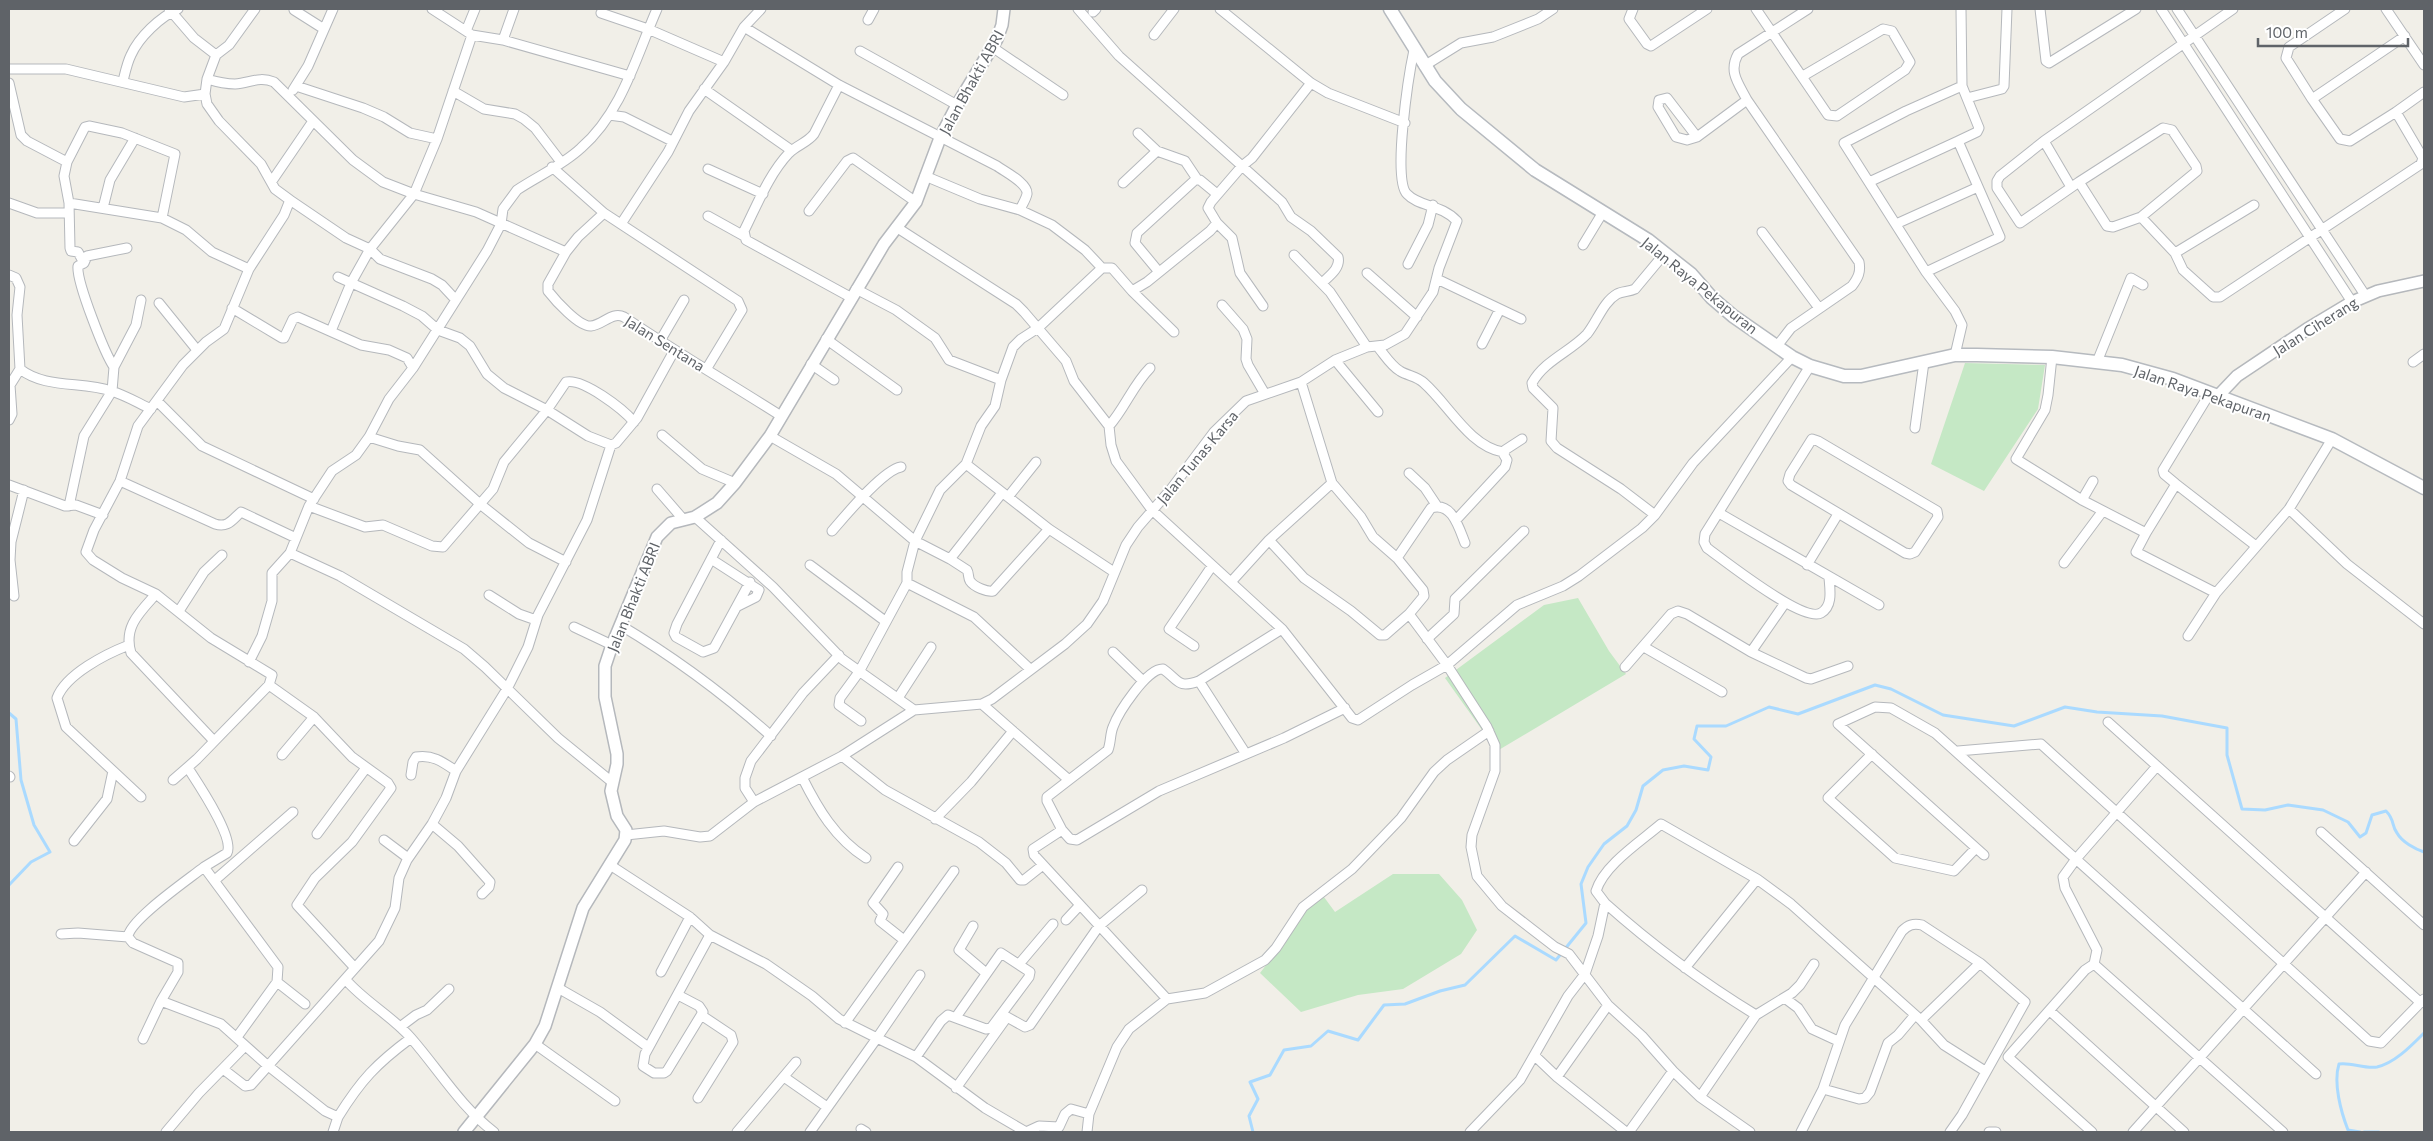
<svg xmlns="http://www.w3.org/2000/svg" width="2433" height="1141" font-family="Commissioner,sans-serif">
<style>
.green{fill:#c5e8c5}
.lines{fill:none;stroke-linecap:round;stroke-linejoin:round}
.stream{stroke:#aadaff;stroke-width:3}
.minor-casing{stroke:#b5b8bc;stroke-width:11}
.tertiary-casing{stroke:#b5b8bc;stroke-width:14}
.secondary-casing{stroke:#b6babf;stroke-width:15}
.minor{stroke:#fff;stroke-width:9}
.tertiary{stroke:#fff;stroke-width:11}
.secondary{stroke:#fff;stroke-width:12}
.labels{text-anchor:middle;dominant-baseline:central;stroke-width:4;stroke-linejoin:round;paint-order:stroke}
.street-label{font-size:15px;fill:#5f6368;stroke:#fff}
</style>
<rect width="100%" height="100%" fill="#f1efe8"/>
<!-- green -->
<path class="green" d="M 1965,363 L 2045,365 L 2038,409 L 1984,491 L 1931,464 Z
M 1578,598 L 1609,651 L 1626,674 L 1497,751 L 1445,678 L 1544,605 Z
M 1393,874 L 1439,874 L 1462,900 L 1477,930 L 1461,954 L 1403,989 L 1358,995 L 1301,1012 L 1260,973 L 1287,938 L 1298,916 L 1321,893 L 1335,912 Z"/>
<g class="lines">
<!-- stream -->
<path class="stream" d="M 9,713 L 16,719 L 21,780 L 34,825 L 50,852 L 31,862 L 9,885
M 1253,1132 L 1249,1116 L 1258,1099 L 1250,1082 L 1270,1075 L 1284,1050 L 1311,1046 L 1328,1031 L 1358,1040 L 1384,1005 L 1405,1004 L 1440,991 L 1465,985 L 1515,936 L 1556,960 L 1586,923 L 1581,884 L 1588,867 L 1604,844 L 1627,826 L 1636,810 L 1643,786 L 1663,770 L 1684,766 L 1708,770 L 1711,757 L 1694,739 L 1697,726 L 1726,726 L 1769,707 L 1798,714 L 1875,685 L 1891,689 L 1943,715 L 2014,726 L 2065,707 L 2097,712 L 2162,716 L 2227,728 L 2227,755 L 2242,809 L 2265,810 L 2288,805 L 2323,810 L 2348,822 L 2360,837 L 2366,833 L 2372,815 L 2386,811 C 2395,820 2391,825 2397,833 C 2402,842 2415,849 2424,852
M 2360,1132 L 2348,1130 C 2341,1112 2333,1083 2339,1064 C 2351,1062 2364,1069 2377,1067 C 2395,1063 2412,1045 2424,1033
M 2364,1132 L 2379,1132"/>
<defs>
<path id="minor" d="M 169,9 L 194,38 L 216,55
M 432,9 L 472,35 L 503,40 L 630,76
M 1220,9 L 1311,83 L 1328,93 L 1405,123
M 1633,9 L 1629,19 L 1647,44 L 1651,46 L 1707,9
M 1756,9 L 1828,115 L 1837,116 L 1905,70 L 1910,62 L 1892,31 L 1883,29 L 1803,76
M 1961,9 L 1962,86
M 2040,9 L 2046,61 L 2049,63 L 2136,9
M 2161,9 L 2352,302
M 2177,9 L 2365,295
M 2233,9 L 2044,141 L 2000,176 L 1997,181 L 1997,188 L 2020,223 L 2079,182 L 2107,226 L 2113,227 L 2141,217 L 2175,253 L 2183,270 L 2213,297 L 2220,297 L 2421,164 L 2423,158 L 2396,112 L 2424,92
M 2345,9 L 2289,47 L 2286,58 L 2312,99 L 2340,139 L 2350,141 L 2396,112
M 2386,9 L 2424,65
M 294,10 L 324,29
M 1093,12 L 1096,9
M 601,13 L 648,29 L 724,62
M 868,20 L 874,9
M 744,27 L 839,85 L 997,166 C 1005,172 1028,183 1027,194 C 1026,199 1022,205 1020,210
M 466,31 L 475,9
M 1154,35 L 1174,9
M 503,40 L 514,9
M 992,47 L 1063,95
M 860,51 L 957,105
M 1424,66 L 1461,43 L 1493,37 L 1538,19 L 1553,9
M 9,69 L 66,69 L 184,97 L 205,94
M 207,79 C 217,82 225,84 235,84 C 250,83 259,76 274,82 L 353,160 L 383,182 L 414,194 L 476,212 L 566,252 L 548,284 L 548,291 C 555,300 579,327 591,326 C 603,325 612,311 624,317 C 676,352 729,383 781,416
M 123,81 C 125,73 127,63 131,55 C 139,37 160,17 178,9
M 9,83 L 21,135 L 27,141 L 67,162 L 64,176 L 69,203 L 70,248 L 71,251 L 78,252 L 84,263
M 1311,83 L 1252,158 L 1242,166 L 1282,202 L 1291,217 L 1311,231 L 1338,257 C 1341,268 1329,276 1322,283
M 839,85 L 814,134 C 807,143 797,145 789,153 C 769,174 757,205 744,231 L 746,240 L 852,298
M 296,86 L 363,108 L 384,117 L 410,133 L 437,139
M 704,89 L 791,150
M 293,90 L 308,66 L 333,9
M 453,91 L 484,109 L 515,114 L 524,119 L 535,128 L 561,162
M 1967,98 L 2002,89 L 2004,86 L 2007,9
M 2312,99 L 2405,36
M 609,115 L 624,117 L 672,141
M 1138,133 L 1157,151 L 1185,161 L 1197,179
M 1697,137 L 1667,98 L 1659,100 L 1658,107 L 1676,137 L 1687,140 L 1697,137 L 1747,100
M 2044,141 L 2071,187
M 67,162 L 85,127 L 89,126 L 122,133 L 175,154 L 162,218
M 552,167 L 604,213 L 738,301 L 742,310 L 707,368
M 708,169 L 763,194
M 925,176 L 980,199 L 1020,210 L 1052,225 L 1085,250 L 1102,268 L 1112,268 L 1132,291 L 1147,282 L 1210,231 L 1217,223 L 1208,208 L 1211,202 L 1242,166 L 1119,56 L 1078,9
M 272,181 L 313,121
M 1869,182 L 1958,141
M 2079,182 L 2163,128 L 2172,130 L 2196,166 L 2197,171 L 2141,217
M 1123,183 L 1157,151
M 290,200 L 346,238 L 370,249 L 380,259 L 432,279 L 442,285 L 455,299
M 9,203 L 37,213 L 69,213
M 69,203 L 162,218 L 186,230 L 212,252 L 249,269
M 103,208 L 110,180 L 135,138
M 809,211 L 847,161 L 853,158 L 916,202
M 708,216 L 744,236
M 1217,223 L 1232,238 L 1240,273 L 1263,306
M 621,224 L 668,152 L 689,111 L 724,62 L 744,27 L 761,9
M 1896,224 L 1978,187
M 896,227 L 1016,304 L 1024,312 L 1066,361 L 1074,381 L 1109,426 L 1111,445 L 1116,461 L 1152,510 L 1282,629 L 1352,718 L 1358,720 L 1412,685 L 1447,665 L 1517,605 L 1563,586 L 1579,576 L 1642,528 L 1655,515 L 1693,463 L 1792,357
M 1762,232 L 1819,308
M 1583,245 L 1603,212
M 566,252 L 578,237 L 604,213
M 2175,253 L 2254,205
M 1294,255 L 1330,292 L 1367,347
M 1408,264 L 1428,225 L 1433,205
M 1159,272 L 1135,243 L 1137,233 L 1195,180 L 1200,180 L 1217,194
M 1926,272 L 2000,237 L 1958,141 L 1977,132 L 1979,128 L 1962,86 L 1906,111 L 1844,143 L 1926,272 L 1955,311 L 1962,325 L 1955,355
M 1367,273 L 1417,317
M 9,275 L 16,278 L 20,287 L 17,315 L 20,369
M 338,277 L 403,306 L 422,316 L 438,330 L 460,338 L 470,346 L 487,374 L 504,388 L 547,410 L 588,436 L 611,445
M 1437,279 L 1521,319
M 856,289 L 896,310 L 935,338 L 949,360 L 1001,380
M 1132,291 L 1174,332
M 159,303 L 197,350
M 1222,305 L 1243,329 L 1247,339 L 1246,359 L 1248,365 L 1265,394
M 232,308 L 282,338 L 284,338 L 293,319 L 298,317 L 361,345 L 389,350 L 407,358 L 413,368
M 331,331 L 351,283 L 370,249 L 414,194 L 437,139 L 472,35
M 826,339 L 897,390
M 660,341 L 684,300
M 1482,344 L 1500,309
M 1377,346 C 1384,354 1391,366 1400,371 C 1408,376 1417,376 1424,383 C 1449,405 1469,446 1503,452
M 1777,346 L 1791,328 L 1852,286 C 1858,278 1861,272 1859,262 L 1747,100 C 1739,84 1728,72 1738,54 L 1808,9
M 2052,357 L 2048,395 L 2045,410 L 2016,459 L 2082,500 L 2146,533 L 2136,552 L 2216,593
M 1335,360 L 1378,412
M 2097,362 L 2131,278 L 2143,285
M 2413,362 L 2424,354
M 811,364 L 834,380
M 1810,366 L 1705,534 L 1704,542 L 1707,548 C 1725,561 1803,623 1821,613 C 1833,606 1830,590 1829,578
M 114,367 L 136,325 L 141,300
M 1301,382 L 1332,483 L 1361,517 L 1373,537 L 1397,558 L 1423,590 L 1424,596 L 1409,614 L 1447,665 L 1487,727 L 1495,745 L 1495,771 L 1472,835 L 1471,847 L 1477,876 L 1502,906 L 1555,947 L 1569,954 L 1608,1005 L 1642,1036 L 1673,1071 L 1700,1097 L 1750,1132
M 2210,393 L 2163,470 L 2164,474 L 2176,484 L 2256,546
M 157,401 L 202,446 L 314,499
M 9,420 L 12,414 L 10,385 L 20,369 C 45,389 83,381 111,391 C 125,395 138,403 151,409
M 1109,426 C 1125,408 1133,385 1150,368
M 1915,428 L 1924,362
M 662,435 L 702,469 L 735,483
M 770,436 L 836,474 L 915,541 L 950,559 L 1002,493
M 369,437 L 398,446 L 420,450 L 480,504 L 529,543 L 566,562
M 1812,439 L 1818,441 L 1937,511 L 1938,517 L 1915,552 L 1910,554 L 1905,553 L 1791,485 L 1788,481 L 1790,474 Z
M 966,464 L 1049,529 L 1114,572
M 1409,473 L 1425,488 L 1437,506
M 120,481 L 215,524 C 228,528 232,520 241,512 L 296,538
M 9,485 L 65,506 L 76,505 L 103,515
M 657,489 L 683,519
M 1008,497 L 1036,462
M 2082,500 L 2093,481
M 69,506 L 84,436 L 112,391 L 114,367 C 105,354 76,281 78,266 L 84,263 L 87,256 L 127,248
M 309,506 L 365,527 L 383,525 L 432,546 L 443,547 L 493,489 L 504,462 L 547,410 L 566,382 C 583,378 623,409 634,422
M 2289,509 L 2347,564 L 2424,624
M 1719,513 L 1879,605
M 1655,515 L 1621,489 L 1557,448 L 1551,441 L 1553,408 L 1533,388 L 1532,383 C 1545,360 1570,352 1587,334 C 1597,322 1603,302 1617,294 C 1622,291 1629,292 1635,289 L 1665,253
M 695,517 L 773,587 L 842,659 L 914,710 L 982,704 L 992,699 L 1065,644 L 1087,624 L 1103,601 L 1126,545 L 1138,527 L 1171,489 L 1214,432 L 1246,401 L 1301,382 L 1335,360 L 1367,347 L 1385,345 L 1405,334 L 1433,292 L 1439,268 L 1457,221 C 1441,204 1419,207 1407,194 C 1392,180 1409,73 1414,50
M 1456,520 L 1505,467 L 1507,460 L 1504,455 L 1505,450 L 1522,439
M 832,531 C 845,516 883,470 901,467
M 2146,533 L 2176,484
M 721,540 L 677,624 L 674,633 L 676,637 L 703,652 L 714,648 L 750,582
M 1269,540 L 1304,578 L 1351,611 L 1380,635 L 1385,635 L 1409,614
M 290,553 L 340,576 L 464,649 L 485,667 L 558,738 L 612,782
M 1397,558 L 1431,508 C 1452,501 1459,528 1465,543
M 711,559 L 759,590 L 756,597 L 738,606
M 950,559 L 967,570 C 969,573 968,578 970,581 C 974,587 987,592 993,591 L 1049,529
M 2064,563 L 2102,512
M 810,565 L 885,621
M 1807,565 L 1838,514
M 1231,582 L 1269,540 L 1332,483
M 907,583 L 974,617 L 1030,669
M 156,594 C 140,612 123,627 131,653 L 214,741
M 489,595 L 519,614 L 536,620
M 14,596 L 10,560 L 11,542 L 24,490
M 179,611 L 204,572 L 222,555
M 620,625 C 674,657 724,694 771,736
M 574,627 L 612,645
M 2188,636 L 2216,593 L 2289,509 L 2332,439
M 1427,639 L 1454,614 L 1455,599 L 1524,531
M 129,645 C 106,654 66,674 57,698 L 66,727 L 141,797
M 1194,646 L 1169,629 L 1212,566
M 1644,647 L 1722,692
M 1113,652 L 1143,681
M 1751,652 L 1785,603
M 249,662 L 262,636 L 272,601 L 272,573 L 290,553 L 309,506 L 332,471 L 356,455 L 369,437 L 389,399 L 413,368 L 487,251 L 501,224 L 503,209 L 517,190 C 538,176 563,165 581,148 C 622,112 636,57 657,9
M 1625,667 L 1671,614 L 1678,611 L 1687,614 L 1751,652 L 1806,678 L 1811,679 L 1848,666
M 1199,681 L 1246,754
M 269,685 L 314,717 L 352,757 L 388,783 L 391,788 L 352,842 L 315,878 L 297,905 L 355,968
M 898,698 L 931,647
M 982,704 L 1069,780 L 1047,797 L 1047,801 L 1062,830 L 1033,849 L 1034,855 L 1167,999
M 861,721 L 839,705 L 840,698 L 859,672 L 907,583 L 907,572 L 915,541 L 940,490 L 966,464 L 981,426 L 995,406 L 1001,380 L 1013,347 L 1021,339 L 1038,328 L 1102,268
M 2108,722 L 2421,1003
M 1958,751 L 2041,744 L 2369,1041 L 2381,1043 L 2424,999
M 1872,754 L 1828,798 L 1895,858 L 1954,871 L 1976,848
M 282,755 L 314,717
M 842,756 L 885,790 L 979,842 L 1006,863 L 1020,880 L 1024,880 L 1043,865
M 188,768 C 197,782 235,838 227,853 L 204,867 L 278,967 L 277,982 L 237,1037
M 411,775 L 413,762 L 416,757 C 432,754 443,762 456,771
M 9,776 L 10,777
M 802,777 C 818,809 835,838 866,858
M 173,780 L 197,759 L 269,685 L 272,675 L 211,638 L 156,594 L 122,578 L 93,560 L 86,552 L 94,530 L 120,481 L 138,426 L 183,365 L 206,342 L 224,329 L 249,269 L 284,215 L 290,200 L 275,189 L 261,164 L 219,121 L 207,104 L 205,94 L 207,79 L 216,55 L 229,45 L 255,9
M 1069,780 L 1108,750 C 1111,742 1110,734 1113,727 C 1118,713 1147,668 1163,669 C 1179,680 1177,689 1199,681 L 1282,629
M 754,802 L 745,788 L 745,778 L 751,761 L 803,693 L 839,655
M 935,819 L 971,782 L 1013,731
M 432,824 L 458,846 L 490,882 L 489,887 L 482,894
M 1062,830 L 1070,839 L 1077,840 L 1159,791 L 1284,738 L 1345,708
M 2321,832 L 2424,925
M 317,834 L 366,768
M 626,835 L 664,831 L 700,837 L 710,836 L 754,802 L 842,756 L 914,710
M 384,840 L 408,858
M 74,841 L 107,799 L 113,771
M 1984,855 L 1838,724 L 1875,707 L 1891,708 L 1935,733 L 2316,1074
M 610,865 L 690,917 L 710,935 L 766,964 L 812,996 L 839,1019 L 877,1038 L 810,1132
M 204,867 C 189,879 129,920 128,937 L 133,943 L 178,963 L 178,972 L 161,1001 L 221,1024 L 267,1065 L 325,1111 L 338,1117 L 333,1132
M 898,867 L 873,903 L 883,914 L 880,921 L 904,940
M 215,880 L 293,812
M 1605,903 C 1652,945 1702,982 1756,1015
M 1066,920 L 1080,905
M 973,926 L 959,950 L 986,973
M 61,934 L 78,933 L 128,937
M 1020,963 L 1053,924
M 2094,964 L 2283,1132
M 1685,968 L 1757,879
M 661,972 L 690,917
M 920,975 L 877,1038 L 916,1057 L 985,1108 L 1026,1132
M 346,980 C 365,1002 392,1016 411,1038 C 439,1070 460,1106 494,1132
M 277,982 L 305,1004
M 558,988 L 600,1012 L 648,1047
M 678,995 L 699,1006 L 703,1012 L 667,1071 L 664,1073 L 654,1073 L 643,1066 L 645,1054 L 710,935
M 1786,999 L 1798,1008 L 1812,1029 L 1838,1041
M 2050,1011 L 2184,1132
M 1921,1020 L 1980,963
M 845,1023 L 954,871
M 400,1027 L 416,1015 L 427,1010 L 449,989
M 143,1039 L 161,1001
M 535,1044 L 615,1101
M 1535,1056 L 1557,1077 L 1626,1132
M 916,1057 L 941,1021 L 948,1015 L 986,1029 L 991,1028 L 1029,977 L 1030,972 L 1001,953 L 956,1017
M 223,1069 L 245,1086 L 251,1085 L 379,941 L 395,908 L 399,878 L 407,860 L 432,824 L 446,798 L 456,771 L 507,689 L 528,647 L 538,615 L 587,520 L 611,445 L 616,443 L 637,418 L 674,351
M 784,1077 L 827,1107
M 1557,1077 L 1608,1005
M 956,1088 L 1007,1017 L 1025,1027 L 1030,1025 L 1099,926 L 1142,890
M 1823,1089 L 1859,1099 L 1865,1098 L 1870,1092 L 1888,1043 L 1898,1035 L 1915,1015
M 1700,1097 L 1756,1015 L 1792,993 L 1800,985 L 1814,964
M 698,1098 L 733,1042 L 731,1035 L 701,1015
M 338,1117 C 361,1080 376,1064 411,1038
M 861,1129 L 866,1132
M 166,1132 L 199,1093 L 245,1046
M 737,1132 L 796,1062
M 1026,1132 L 1039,1126 L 1059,1127 L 1065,1114 L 1071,1109 L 1089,1114
M 1087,1132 L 1089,1114 L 1117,1047 L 1129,1029 L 1167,999 L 1205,993 L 1265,960 L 1276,948 L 1303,907 L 1352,869 L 1379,841 L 1401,818 L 1434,772 L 1447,760 L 1489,731
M 1470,1132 L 1520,1080 L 1568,996 L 1585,974 L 1598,936 L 1605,903 L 1596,891 C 1604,865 1640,842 1661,824 L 1757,879 L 1791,904 L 1921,1020 L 1944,1045 L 1985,1071
M 1629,1132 L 1673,1071
M 1801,1132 L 1823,1089 L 1845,1025 L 1902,931 C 1908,925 1913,923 1922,925 L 1980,963 L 2025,1002 L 1962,1115 L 1950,1132
M 1989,1132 L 1996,1132
M 2092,1132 L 2008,1057 L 2085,970 L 2094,964 L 2097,950 L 2065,888 L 2063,877 L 2076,859 L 2157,766
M 2133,1132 L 2366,872"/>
<path id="tertiary" d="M 2218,396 L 2237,376 L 2307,329 L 2352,302 L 2378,291 L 2424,281
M 464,1132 L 535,1044 L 545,1026 L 583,908 L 625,840 L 626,830 L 617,816 L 611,791 L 617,764 L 617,754 L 605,697 L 605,666 L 612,645 L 657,537 L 671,523 L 695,517 L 717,503 L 735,483 L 770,436 L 884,244 L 916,202 L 940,138 L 957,105 L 997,39 L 1002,25 L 1004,9"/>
<path id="secondary" d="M 1390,9 L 1435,81 L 1461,109 L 1535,170 L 1648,240 L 1691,274 L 1712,298 L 1733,316 L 1792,357 L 1810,366 L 1844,376 L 1861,376 L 1955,355 L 1977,355 L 2052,357 L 2122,365 L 2173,379 L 2332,439 L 2424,488"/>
</defs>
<!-- minor casing -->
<use href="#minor" class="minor-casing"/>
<!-- tertiary casing -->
<use href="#tertiary" class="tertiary-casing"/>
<!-- secondary casing -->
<use href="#secondary" class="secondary-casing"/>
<!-- minor -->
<use href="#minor" class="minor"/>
<!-- tertiary -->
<use href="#tertiary" class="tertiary"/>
<!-- secondary -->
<use href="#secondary" class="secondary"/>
</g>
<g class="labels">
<!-- street labels -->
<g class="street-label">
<text transform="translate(971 82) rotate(-61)">Jalan Bhakti ABRI</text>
<text transform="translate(1700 285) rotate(39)">Jalan Raya Pekapuran</text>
<text transform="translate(2315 326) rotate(-32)">Jalan Ciherang</text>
<text transform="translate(665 343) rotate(32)">Jalan Sentana</text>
<text transform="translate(2203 393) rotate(19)">Jalan Raya Pekapuran</text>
<text transform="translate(1197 457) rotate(-50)">Jalan Tunas Karsa</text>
<text transform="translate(633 597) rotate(-68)">Jalan Bhakti ABRI</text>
</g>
</g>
<!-- border -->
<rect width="2433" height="1141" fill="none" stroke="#5f6368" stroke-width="20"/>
<!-- scale -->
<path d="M2258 38v8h150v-8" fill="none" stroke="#5f6368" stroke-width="2.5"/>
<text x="2266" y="38" font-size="15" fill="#5f6368" stroke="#ffffff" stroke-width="4" paint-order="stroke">100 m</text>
</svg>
